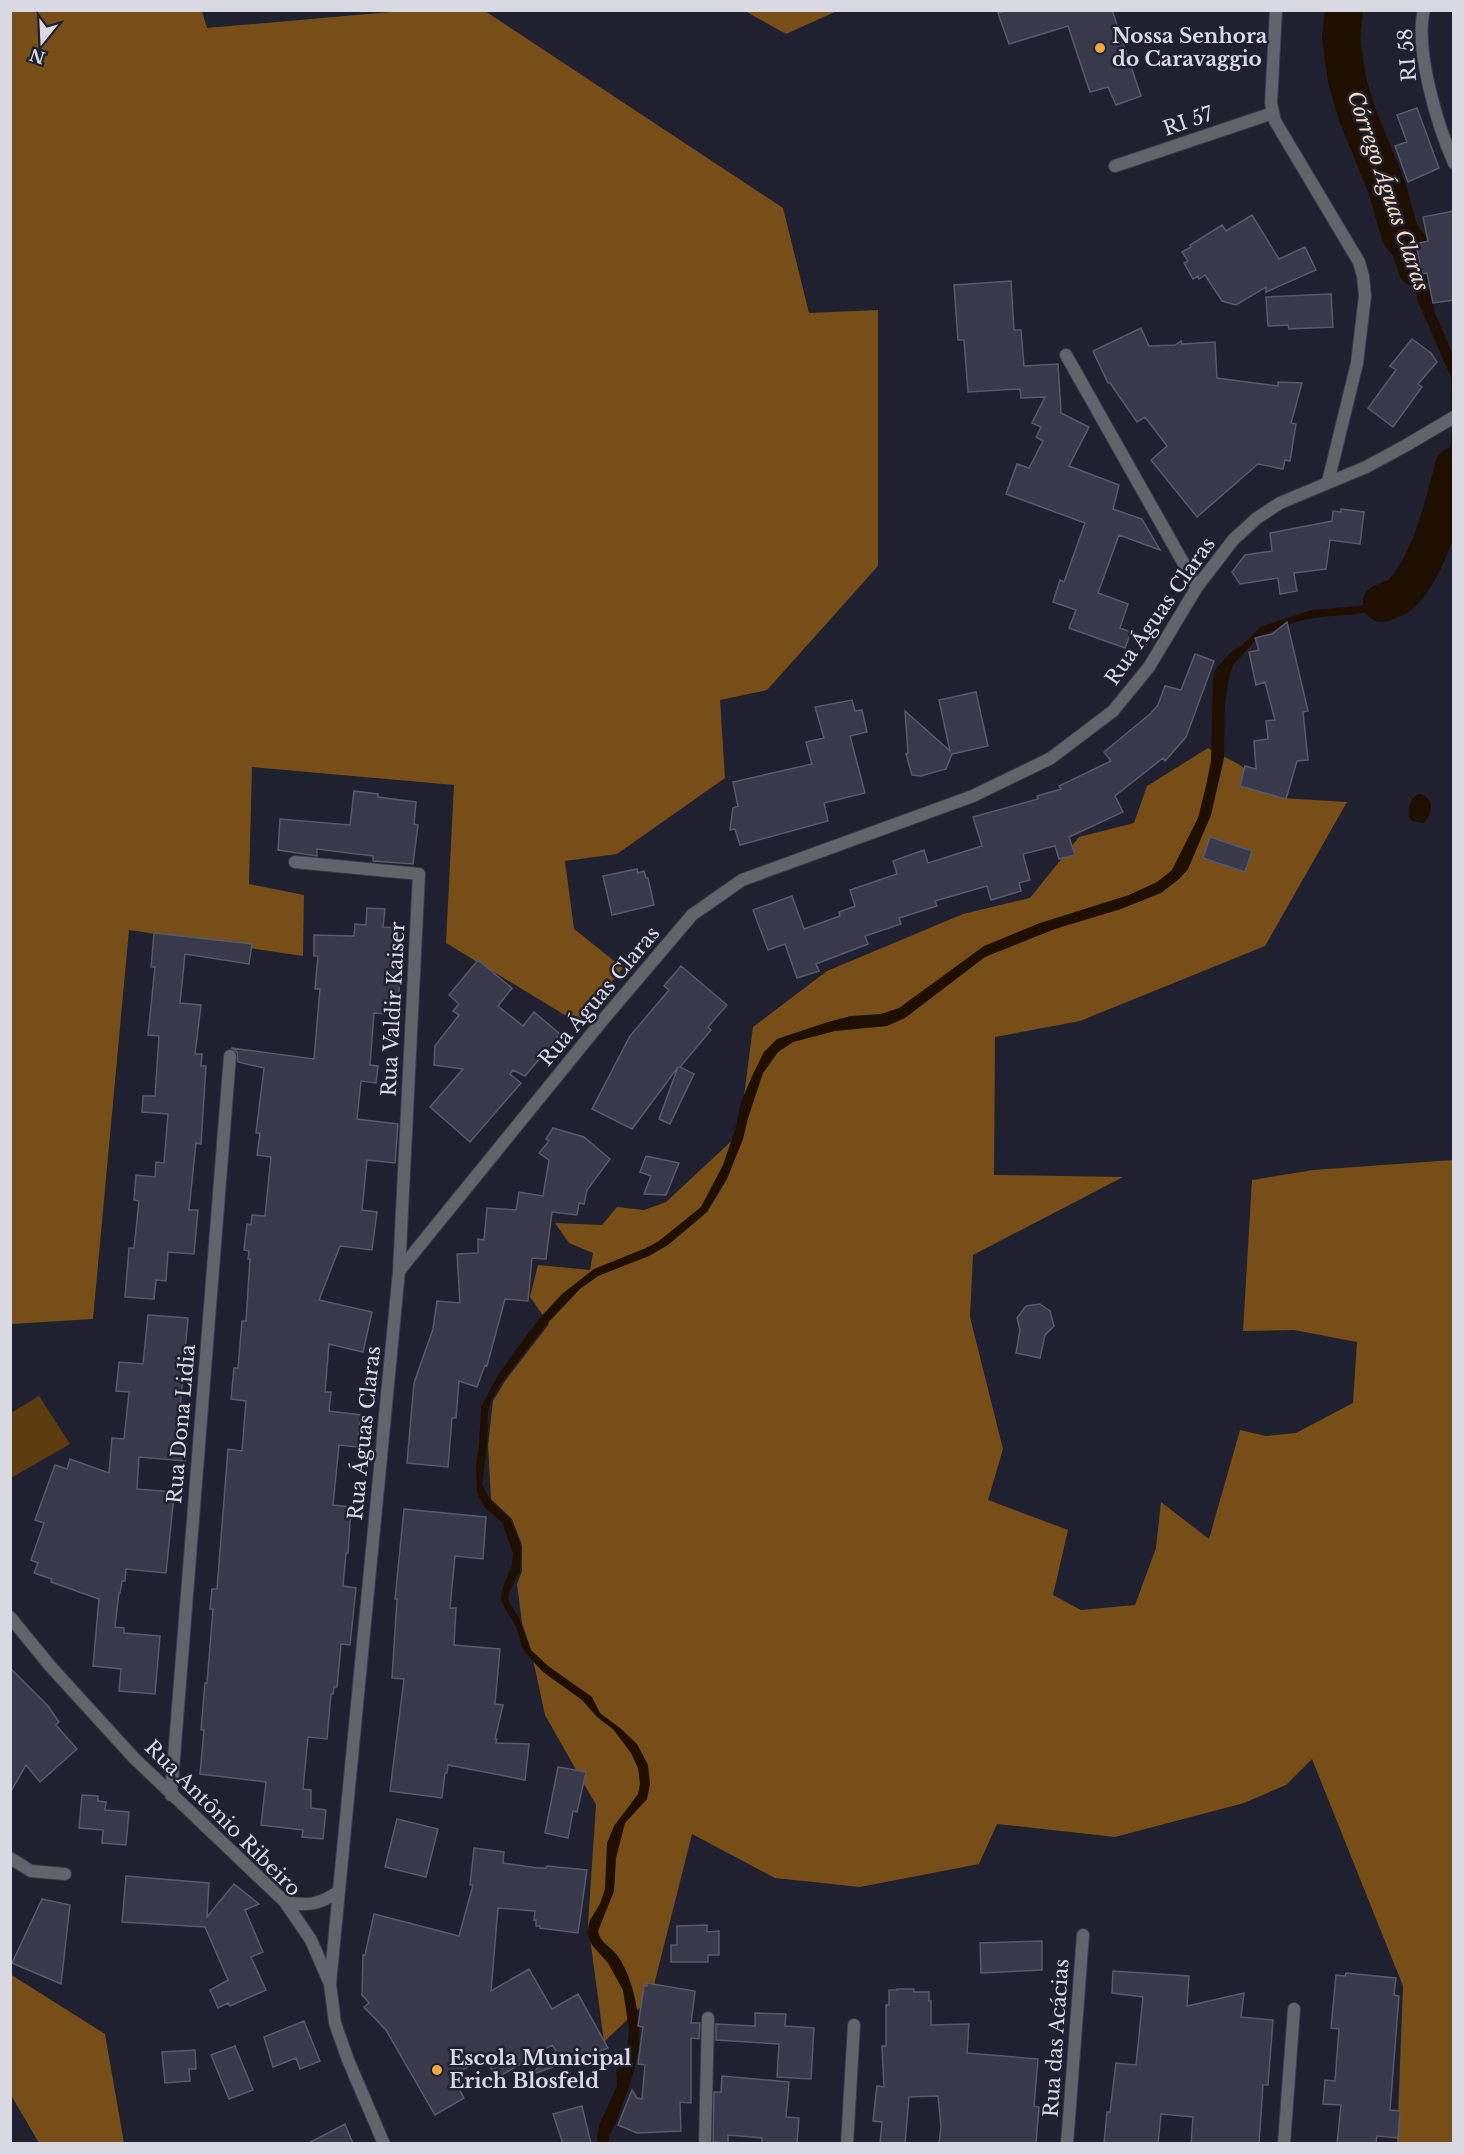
<svg xmlns="http://www.w3.org/2000/svg" width="1464" height="2154" font-family="'Libre Baskerville',serif">
<style>
.green{fill:#5d3c10}
.forest{fill:#774e18}
.water{fill:#1f0f00}
.lines{fill:none;stroke-linecap:round;stroke-linejoin:round}
.river{stroke:#1f0f00;stroke-width:38}
.building{fill:#38394a;stroke:#58596c;stroke-width:1.5}
.minor-casing{stroke:#393a49;stroke-width:14}
.minor{stroke:#63636c;stroke-width:12}
.poi-dot{fill:#f2a541;stroke:#1f2030;stroke-width:2}
.labels{text-anchor:middle;dominant-baseline:central;stroke-width:5;stroke-linejoin:round;paint-order:stroke}
.poi-label{font-size:20px;font-weight:bold;fill:#d9d9e4;stroke:#1f2030;text-anchor:start}
.street-label{font-size:20px;fill:#d9d9e4;stroke:#1f2030}
.water-label{font-size:21px;font-style:italic;fill:#f9dbba;stroke:#1f2030}
</style>
<rect width="100%" height="100%" fill="#1f2030"/>
<!-- green -->
<path class="green" d="M 39,1396 L 70,1444 L 11,1478 L 11,1413 Z"/>
<!-- forest -->
<path class="forest" d="M 11,11 L 202,11 L 207,28 L 402,11 L 485,11 L 783,208 L 809,313 L 878,310 L 878,566 L 767,690 L 720,700 L 725,778 L 617,854 L 565,861 L 574,929 L 623,968 L 578,1023 L 446,943 L 454,785 L 252,767 L 249,884 L 304,895 L 303,956 L 129,930 L 93,1319 L 11,1324 Z
M 745,11 L 837,11 L 786,34 Z
M 1208,748 L 1240,765 L 1282,798 L 1347,802 L 1265,946 L 1080,1021 L 995,1037 L 994,1175 L 1123,1177 L 973,1255 L 970,1317 L 1003,1449 L 988,1500 L 1068,1530 L 1053,1595 L 1081,1610 L 1135,1605 L 1156,1548 L 1161,1502 L 1209,1539 L 1240,1430 L 1266,1436 L 1296,1433 L 1353,1403 L 1357,1342 L 1294,1330 L 1243,1331 L 1252,1180 L 1313,1170 L 1453,1160 L 1453,2143 L 1397,2143 L 1403,1986 L 1312,1759 L 1286,1785 L 1244,1803 L 1115,1837 L 997,1824 L 979,1864 L 860,1887 L 775,1878 L 692,1834 L 651,1997 L 604,2042 L 588,1923 L 596,1805 L 545,1715 L 531,1650 L 522,1623 L 517,1584 L 522,1571 L 522,1545 L 512,1519 L 491,1499 L 488,1445 L 493,1401 L 505,1381 L 549,1324 L 530,1297 L 538,1265 L 590,1270 L 593,1253 L 569,1243 L 555,1223 L 602,1225 L 617,1207 L 644,1210 L 666,1202 L 739,1134 L 753,1027 L 827,971 L 963,914 L 1030,898 L 1079,837 L 1134,823 L 1147,786 Z
M 10,1974 L 105,2034 L 124,2143 L 39,2143 L 11,2095 Z"/>
<!-- water -->
<path class="water" d="M 1396,223 L 1400,232 L 1411,240 L 1421,275 L 1425,276 L 1435,313 L 1453,355 L 1453,487 L 1440,534 L 1426,563 L 1421,553 L 1435,519 L 1447,473 L 1452,432 L 1451,377 L 1418,302 L 1410,258 L 1396,231 Z
M 1416,565 L 1420,574 C 1392,622 1354,611 1308,619 C 1290,622 1272,632 1255,638 L 1255,641 L 1233,665 L 1228,682 L 1225,705 L 1224,758 L 1211,815 L 1188,869 L 1179,879 L 1161,893 L 1121,909 L 1055,929 L 985,957 L 905,1018 L 887,1026 L 835,1031 L 793,1042 L 778,1052 L 763,1073 L 748,1118 L 743,1139 L 727,1179 L 707,1212 L 668,1245 L 649,1256 L 598,1276 L 580,1289 L 545,1326 L 501,1383 L 491,1400 L 488,1412 L 487,1445 L 482,1485 L 491,1501 L 510,1519 L 521,1546 L 520,1571 L 509,1593 L 508,1600 L 519,1618 L 531,1650 L 548,1666 L 592,1697 L 600,1713 L 620,1728 L 637,1744 L 648,1765 L 650,1784 L 647,1799 L 625,1823 L 616,1858 L 614,1891 L 598,1931 C 600,1943 610,1946 617,1955 C 633,1977 641,2017 639,2043 C 637,2068 626,2095 618,2118 C 615,2126 608,2135 609,2143 L 598,2143 L 597,2136 L 600,2123 L 617,2086 L 616,2071 L 627,2049 L 629,2030 L 623,1990 L 608,1963 L 592,1945 L 587,1934 L 590,1920 L 600,1904 L 605,1889 L 607,1843 L 614,1826 L 638,1794 L 640,1784 L 638,1768 L 631,1753 L 613,1729 L 597,1717 L 582,1700 L 543,1672 L 529,1657 L 522,1647 L 516,1626 L 505,1609 L 501,1599 L 502,1590 L 512,1564 L 513,1553 L 502,1522 L 485,1508 L 477,1492 L 476,1465 L 479,1445 L 481,1407 L 498,1375 L 538,1320 L 562,1294 L 594,1269 L 646,1248 L 659,1241 L 701,1207 L 723,1165 L 735,1130 L 741,1102 L 753,1074 L 764,1052 L 777,1039 L 828,1022 L 851,1016 L 881,1014 L 899,1008 L 984,946 L 1040,923 L 1129,895 L 1157,882 L 1172,870 L 1198,818 L 1206,786 L 1211,761 L 1213,680 L 1215,670 L 1232,651 L 1240,647 L 1250,638 L 1260,627 L 1312,610 L 1360,606 L 1396,592 Z
M 1418,794 C 1435,795 1434,815 1423,823 L 1412,821 L 1409,817 C 1408,808 1410,799 1418,794 Z"/>
<g class="lines">
<!-- river -->
<path class="river" d="M 1344,10 L 1341,38 L 1347,80 L 1357,114 L 1387,188 L 1400,234 L 1410,247 L 1417,268
M 1382,603 C 1389,600 1399,597 1403,592 C 1431,561 1444,506 1454,466"/>
</g>
<!-- building -->
<path class="building" d="M 1007,10 L 1112,10 L 1141,96 L 1116,105 L 1108,87 L 1090,92 L 1068,26 L 1009,44 L 998,13 Z
M 1417,108 L 1439,168 L 1408,182 L 1395,146 L 1407,142 L 1397,115 Z
M 1454,211 L 1454,300 L 1433,303 L 1427,273 L 1422,274 L 1416,244 L 1428,241 L 1423,217 Z
M 1252,215 L 1279,259 L 1305,247 L 1316,270 L 1266,292 L 1266,287 L 1236,305 L 1222,301 L 1205,275 L 1199,279 L 1198,276 L 1193,279 L 1184,263 L 1188,261 L 1182,252 L 1191,247 L 1190,245 L 1222,225 L 1226,231 Z
M 1011,281 L 1014,330 L 1021,330 L 1024,366 L 1058,364 L 1061,413 L 1089,427 L 1069,466 L 1119,485 L 1113,509 L 1142,519 L 1160,550 L 1119,535 L 1098,593 L 1128,604 L 1120,628 L 1131,632 L 1125,648 L 1069,628 L 1076,610 L 1053,602 L 1060,580 L 1064,582 L 1085,523 L 1006,494 L 1017,464 L 1029,468 L 1043,441 L 1036,437 L 1041,427 L 1032,423 L 1045,397 L 1021,398 L 1020,389 L 968,392 L 964,340 L 958,340 L 954,285 Z
M 1331,294 L 1333,327 L 1289,329 L 1288,325 L 1268,326 L 1266,297 Z
M 1141,328 L 1149,346 L 1175,345 L 1181,341 L 1182,344 L 1215,342 L 1217,378 L 1278,386 L 1278,382 L 1302,383 L 1291,423 L 1296,424 L 1290,461 L 1285,460 L 1283,469 L 1258,464 L 1197,517 L 1151,460 L 1167,446 L 1145,417 L 1137,422 L 1110,383 L 1108,383 L 1093,351 Z
M 1412,339 L 1431,353 L 1437,362 L 1418,384 L 1422,387 L 1393,427 L 1368,408 L 1396,370 L 1390,366 Z
M 1341,509 L 1364,512 L 1360,544 L 1330,540 L 1326,569 L 1294,573 L 1297,591 L 1280,594 L 1278,578 L 1240,584 L 1232,572 L 1245,555 L 1272,551 L 1270,533 L 1332,521 L 1333,511 L 1341,512 Z
M 1287,622 L 1308,711 L 1303,712 L 1308,760 L 1297,761 L 1286,799 L 1240,786 L 1245,766 L 1256,769 L 1254,741 L 1268,739 L 1266,721 L 1275,720 L 1265,682 L 1256,685 L 1249,652 L 1259,650 L 1255,638 L 1272,634 Z
M 1195,654 L 1214,661 L 1186,737 L 1165,761 L 1163,758 L 1115,796 L 1123,812 L 1069,837 L 1075,855 L 1059,859 L 1055,846 L 1023,854 L 1030,880 L 1019,883 L 1021,891 L 991,900 L 987,886 L 935,901 L 937,906 L 899,918 L 901,924 L 865,936 L 868,944 L 816,964 L 819,971 L 797,978 L 785,944 L 768,950 L 753,910 L 792,896 L 804,929 L 840,916 L 839,912 L 855,906 L 850,890 L 897,874 L 893,861 L 924,850 L 928,863 L 982,846 L 973,817 L 1038,799 L 1037,796 L 1061,789 L 1059,786 L 1111,761 L 1104,752 L 1150,714 L 1158,705 L 1165,686 L 1181,690 Z
M 976,692 L 988,746 L 952,754 L 946,769 L 921,776 L 912,775 L 906,754 L 908,753 L 905,711 L 950,751 L 939,700 Z
M 852,700 L 855,711 L 862,710 L 867,732 L 850,736 L 865,793 L 824,803 L 828,821 L 740,845 L 735,829 L 730,830 L 733,808 L 738,806 L 733,782 L 812,764 L 806,742 L 824,738 L 815,707 Z
M 354,791 L 378,794 L 378,797 L 416,802 L 414,824 L 418,825 L 413,864 L 373,861 L 373,856 L 317,849 L 317,856 L 278,850 L 280,819 L 350,825 Z
M 1210,837 L 1252,851 L 1245,872 L 1203,858 Z
M 637,869 L 638,873 L 644,871 L 646,878 L 648,878 L 654,905 L 612,915 L 603,876 Z
M 367,908 L 385,909 L 383,927 L 404,928 L 397,1015 L 374,1013 L 370,1065 L 378,1066 L 376,1083 L 361,1081 L 357,1119 L 398,1124 L 395,1163 L 367,1160 L 362,1210 L 377,1212 L 372,1250 L 340,1246 L 319,1300 L 372,1312 L 363,1352 L 329,1344 L 325,1392 L 331,1392 L 329,1411 L 361,1415 L 357,1447 L 339,1445 L 333,1505 L 351,1507 L 348,1553 L 346,1553 L 343,1586 L 356,1588 L 350,1645 L 341,1644 L 337,1687 L 334,1687 L 333,1694 L 331,1694 L 327,1739 L 308,1737 L 303,1789 L 311,1790 L 311,1808 L 326,1810 L 323,1839 L 302,1837 L 303,1830 L 261,1825 L 266,1782 L 200,1774 L 204,1730 L 201,1730 L 205,1683 L 207,1683 L 213,1609 L 210,1609 L 212,1589 L 217,1589 L 228,1449 L 242,1451 L 246,1401 L 231,1399 L 234,1368 L 238,1368 L 242,1321 L 246,1321 L 250,1259 L 248,1259 L 249,1251 L 244,1250 L 247,1224 L 251,1225 L 252,1215 L 265,1216 L 271,1157 L 257,1155 L 260,1133 L 256,1133 L 264,1068 L 238,1062 L 237,1052 L 231,1048 L 314,1059 L 320,989 L 315,989 L 318,956 L 314,956 L 314,935 L 354,936 L 355,924 L 366,925 Z
M 154,933 L 252,944 L 249,964 L 185,954 L 180,1003 L 201,1005 L 195,1054 L 202,1054 L 201,1066 L 206,1066 L 201,1144 L 196,1143 L 189,1210 L 198,1210 L 194,1254 L 168,1252 L 166,1281 L 156,1280 L 154,1299 L 125,1297 L 129,1248 L 134,1248 L 139,1201 L 134,1200 L 136,1175 L 155,1177 L 156,1162 L 164,1163 L 168,1114 L 142,1112 L 143,1096 L 155,1096 L 159,1036 L 148,1035 L 155,967 L 151,967 Z
M 478,960 L 512,988 L 498,1006 L 523,1026 L 534,1012 L 560,1034 L 525,1076 L 513,1070 L 510,1074 L 521,1083 L 470,1142 L 430,1107 L 463,1069 L 434,1065 L 435,1046 L 459,1015 L 453,1011 L 459,1004 L 449,995 Z
M 681,966 L 727,1005 L 708,1027 L 711,1030 L 680,1067 L 694,1074 L 670,1124 L 659,1119 L 678,1067 L 632,1129 L 592,1109 L 630,1036 L 669,990 L 664,986 Z
M 553,1128 L 584,1137 L 610,1159 L 587,1190 L 584,1204 L 579,1203 L 577,1215 L 552,1212 L 546,1259 L 532,1258 L 528,1301 L 505,1299 L 487,1366 L 485,1365 L 477,1387 L 459,1381 L 456,1418 L 452,1418 L 448,1467 L 407,1463 L 414,1383 L 433,1329 L 437,1301 L 460,1303 L 457,1254 L 478,1253 L 478,1239 L 484,1240 L 487,1208 L 516,1210 L 519,1192 L 543,1196 L 549,1160 L 539,1153 L 549,1141 L 546,1139 Z
M 646,1156 L 679,1163 L 666,1195 L 644,1194 L 651,1176 L 640,1172 Z
M 1040,1304 L 1050,1311 L 1054,1326 L 1045,1335 L 1040,1358 L 1016,1353 L 1020,1330 L 1017,1318 L 1026,1306 Z
M 148,1315 L 188,1318 L 177,1443 L 187,1444 L 185,1461 L 139,1457 L 137,1489 L 173,1492 L 174,1495 L 166,1573 L 126,1569 L 125,1581 L 122,1581 L 120,1593 L 119,1593 L 115,1627 L 124,1628 L 124,1633 L 160,1636 L 155,1694 L 119,1691 L 121,1669 L 93,1666 L 99,1599 L 51,1582 L 52,1579 L 34,1573 L 38,1563 L 31,1560 L 44,1523 L 35,1520 L 55,1465 L 67,1469 L 70,1459 L 109,1473 L 112,1438 L 124,1439 L 129,1392 L 116,1391 L 119,1362 L 143,1364 Z
M 404,1509 L 486,1517 L 483,1559 L 455,1556 L 450,1608 L 456,1608 L 454,1645 L 500,1649 L 495,1704 L 503,1705 L 495,1739 L 497,1739 L 496,1743 L 529,1744 L 525,1780 L 448,1765 L 447,1773 L 445,1773 L 442,1798 L 390,1791 L 404,1679 L 392,1678 L 397,1599 L 395,1599 Z
M 10,1668 L 48,1706 L 59,1722 L 56,1725 L 77,1749 L 40,1782 L 26,1765 L 10,1793 Z
M 558,1767 L 586,1772 L 577,1812 L 573,1811 L 568,1838 L 545,1833 Z
M 82,1795 L 98,1796 L 98,1801 L 106,1802 L 105,1810 L 129,1812 L 126,1845 L 102,1843 L 103,1830 L 79,1828 Z
M 397,1819 L 438,1829 L 426,1877 L 385,1867 Z
M 474,1848 L 504,1852 L 503,1863 L 538,1868 L 546,1868 L 547,1866 L 587,1870 L 578,1933 L 540,1928 L 540,1926 L 536,1926 L 536,1920 L 534,1920 L 535,1911 L 498,1908 L 491,1991 L 529,1969 L 552,2009 L 578,1994 L 608,2048 L 530,2075 L 556,2051 L 552,2045 L 497,2078 L 484,2057 L 452,2076 L 464,2098 L 435,2115 L 386,2030 L 364,2007 L 369,2003 L 362,1995 L 363,1955 L 365,1955 L 374,1914 L 459,1936 L 473,1885 L 470,1885 Z
M 126,1876 L 209,1883 L 207,1917 L 234,1884 L 259,1904 L 245,1910 L 263,1952 L 251,1957 L 266,1990 L 230,2006 L 228,2003 L 218,2008 L 210,1990 L 228,1980 L 205,1927 L 122,1922 Z
M 42,1899 L 70,1905 L 61,1984 L 12,1963 Z
M 707,1925 L 707,1932 L 719,1931 L 719,1955 L 708,1955 L 708,1962 L 671,1962 L 671,1945 L 677,1945 L 677,1926 Z
M 1042,1941 L 1042,1970 L 981,1973 L 980,1943 Z
M 1113,1971 L 1189,1976 L 1187,2006 L 1244,1993 L 1241,2017 L 1273,2020 L 1268,2085 L 1263,2085 L 1259,2144 L 1191,2144 L 1193,2117 L 1161,2114 L 1158,2144 L 1104,2144 L 1107,2112 L 1110,2112 L 1116,2063 L 1136,2065 L 1143,1997 L 1112,1993 Z
M 1346,1973 L 1396,1978 L 1394,1995 L 1399,1996 L 1390,2110 L 1400,2111 L 1398,2138 L 1377,2136 L 1376,2144 L 1337,2144 L 1341,2105 L 1323,2104 L 1325,2080 L 1335,2081 L 1339,2029 L 1331,2028 L 1336,1975 L 1345,1976 Z
M 647,1983 L 695,1991 L 691,2023 L 700,2023 L 699,2039 L 691,2038 L 691,2103 L 680,2102 L 681,2131 L 637,2133 L 618,2125 L 632,2090 L 637,2098 L 642,2099 L 645,2065 L 638,2064 L 643,2027 L 638,2026 L 644,1986 L 647,1986 Z
M 897,1989 L 914,1989 L 914,1992 L 929,1992 L 929,2001 L 931,2001 L 931,2025 L 969,2024 L 967,2053 L 1038,2059 L 1034,2106 L 1039,2107 L 1036,2144 L 939,2144 L 941,2127 L 938,2096 L 909,2097 L 905,2144 L 880,2144 L 882,2122 L 873,2121 L 876,2093 L 877,2086 L 884,2087 L 882,2046 L 886,2046 L 886,2005 L 889,2005 L 889,1990 L 897,1990 Z
M 755,2013 L 786,2014 L 785,2026 L 814,2028 L 811,2079 L 777,2077 L 779,2044 L 716,2040 L 716,2024 L 755,2026 Z
M 304,2021 L 320,2061 L 300,2069 L 296,2058 L 273,2067 L 264,2037 Z
M 235,2046 L 253,2090 L 229,2099 L 211,2055 Z
M 195,2050 L 196,2069 L 189,2069 L 190,2081 L 165,2083 L 162,2052 Z
M 722,2076 L 789,2082 L 786,2117 L 799,2118 L 797,2144 L 762,2144 L 762,2138 L 728,2135 L 728,2143 L 713,2142 L 714,2092 L 721,2092 Z
M 582,2106 L 591,2144 L 563,2144 L 553,2114 Z
M 345,2124 L 353,2144 L 307,2144 Z"/>
<g class="lines">
<defs>
<path id="minor" d="M 1276,10 L 1271,103 L 1275,121 L 1359,262 L 1363,276 L 1365,296 L 1357,363 L 1328,482
M 1424,10 C 1414,49 1438,127 1454,163
M 1115,166 L 1273,113
M 1066,355 L 1197,587
M 295,862 L 419,874 L 399,1271
M 10,1617 L 51,1667 L 134,1758 L 285,1902 L 311,1940 L 330,1984 L 335,2023 L 348,2060 L 384,2144
M 171,1795 L 230,1056
M 10,1858 L 31,1871 L 65,1874
M 285,1902 C 308,1906 318,1905 338,1892
M 330,1984 L 399,1271 L 602,1021 L 692,915 L 742,880 L 973,796 L 1051,758 L 1113,711 L 1149,667 L 1197,587 L 1233,540 L 1257,518 L 1280,503 L 1366,467 L 1405,446 L 1454,417
M 705,2144 L 708,2018
M 847,2144 L 854,2025
M 1067,2144 L 1083,1935
M 1284,2144 L 1294,2009"/>
</defs>
<!-- minor casing -->
<use href="#minor" class="minor-casing"/>
<!-- minor -->
<use href="#minor" class="minor"/>
</g>
<!-- markers -->
<g class="poi-dot">
<circle cx="1100" cy="48" r="6"/>
<circle cx="437" cy="2070" r="6"/>
</g>
<g class="labels">
<!-- poi labels -->
<g class="poi-label">
<text x="1112" y="36">Nossa Senhora<tspan x="1112" dy="23">do Caravaggio</tspan></text>
<text x="449" y="2058">Escola Municipal<tspan x="449" dy="23">Erich Blosfeld</tspan></text>
</g>
<!-- street labels -->
<g class="street-label">
<text transform="translate(1407 55) rotate(-95)">RI 58</text>
<text transform="translate(1188 121) rotate(-19)">RI 57</text>
<text transform="translate(1160 611) rotate(-55)">Rua Águas Claras</text>
<text transform="translate(599 996) rotate(-50)">Rua Águas Claras</text>
<text transform="translate(393 1009) rotate(-87)">Rua Valdir Kaiser</text>
<text transform="translate(181 1424) rotate(-85)">Rua Dona Lidia</text>
<text transform="translate(364 1433) rotate(-84)">Rua Águas Claras</text>
<text transform="translate(223 1818) rotate(45)">Rua Antônio Ribeiro</text>
<text transform="translate(1056 2038) rotate(-86)">Rua das Acácias</text>
</g>
<!-- water labels -->
<g class="water-label">
<text transform="translate(1388 191) rotate(71)">Córrego Águas Claras</text>
</g>
</g>
<!-- border -->
<rect width="1464" height="2154" fill="none" stroke="#d9d9e4" stroke-width="24"/>
<!-- north arrow -->
<g transform="translate(42 42) rotate(198)" stroke="#1f2030" stroke-width="4.5" paint-order="stroke">
<path d="M0-4.5L10 22L0 15L-10 22Z" fill="#d9d9e4"/>
<text y="-9" font-size="16" font-weight="bold" text-anchor="middle" fill="#d9d9e4">N</text>
</g>
</svg>
